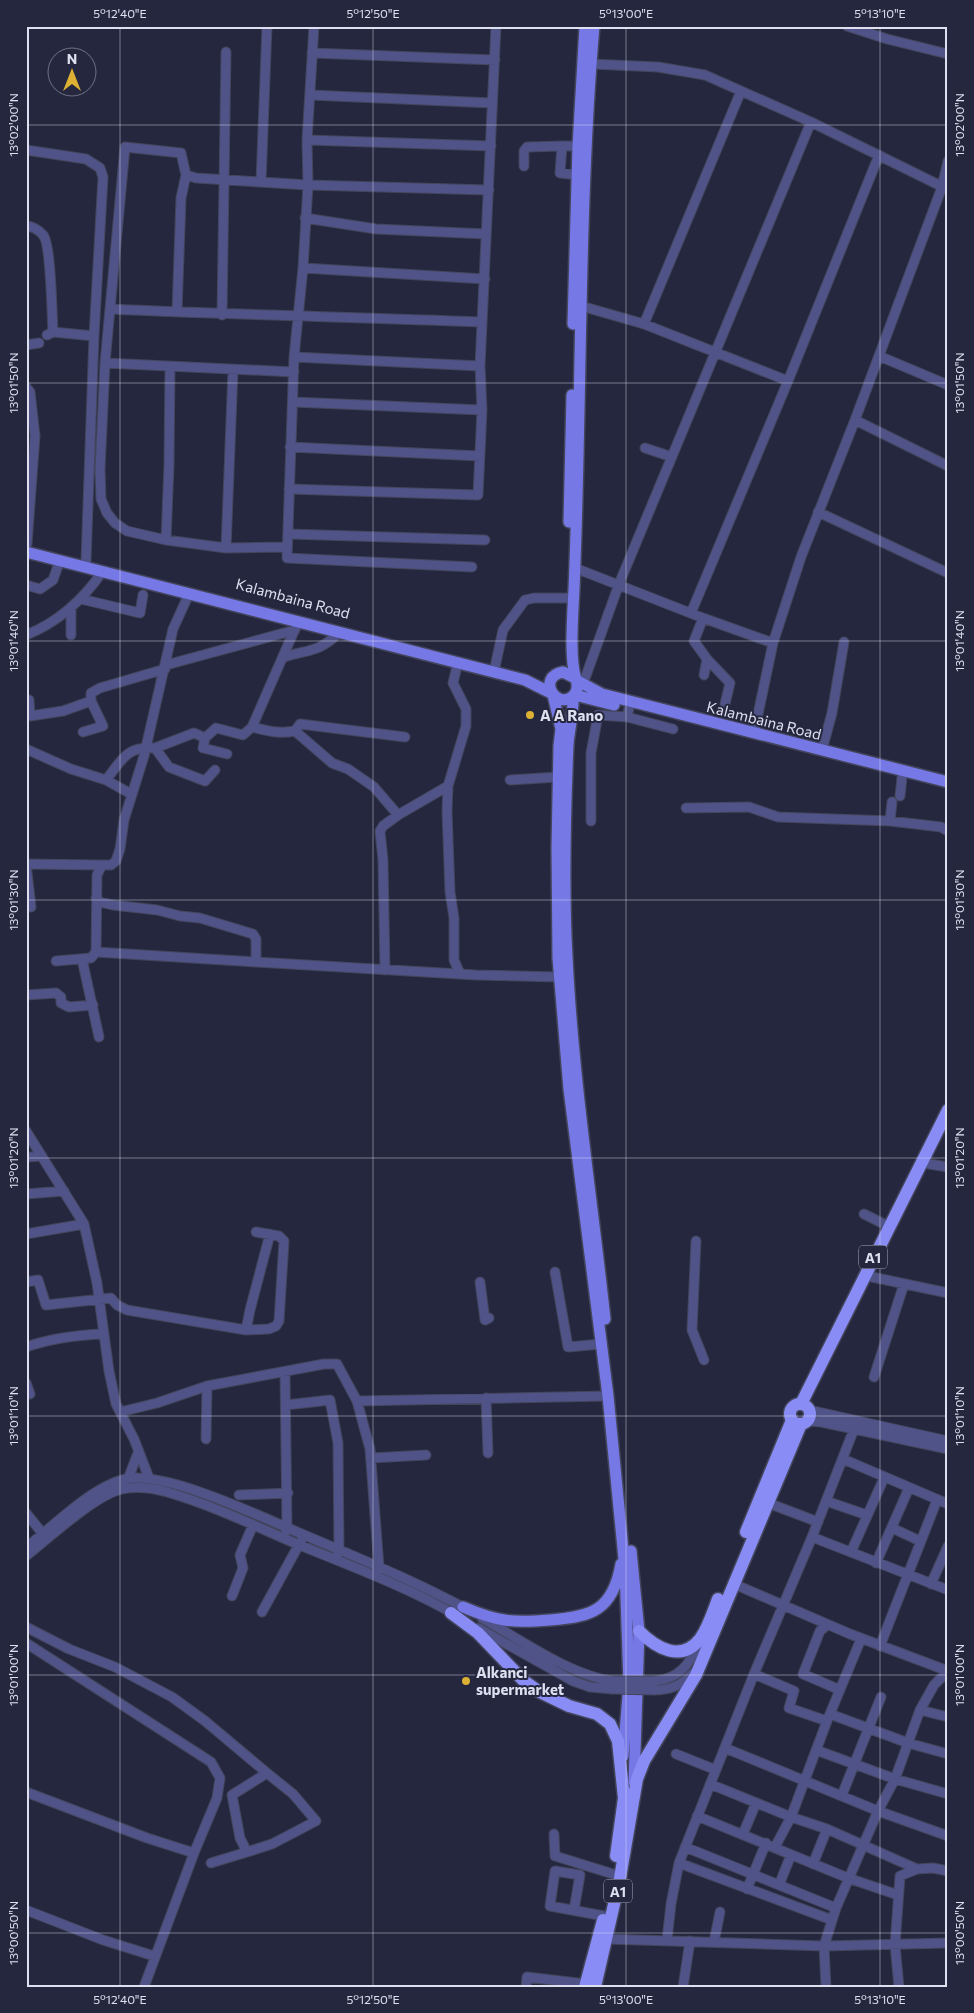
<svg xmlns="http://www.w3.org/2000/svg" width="974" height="2013" font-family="Commissioner,sans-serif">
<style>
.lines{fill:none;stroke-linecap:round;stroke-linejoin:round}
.minor-casing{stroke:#43455b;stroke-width:11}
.major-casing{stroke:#43455b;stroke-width:14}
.highway-casing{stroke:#43455b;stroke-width:15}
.minor{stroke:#4f5387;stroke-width:9}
.major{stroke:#7678e5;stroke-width:11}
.highway{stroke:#888cf4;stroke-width:12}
.minor-bridge-casing{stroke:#43455b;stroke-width:11;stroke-linecap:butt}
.minor-bridge{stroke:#4f5387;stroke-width:9}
.ticks{fill:none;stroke:#dee0f0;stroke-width:1;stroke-opacity:0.45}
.poi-dot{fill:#ddb133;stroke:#25273f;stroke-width:2}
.labels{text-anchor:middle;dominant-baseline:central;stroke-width:4;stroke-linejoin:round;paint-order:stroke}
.shield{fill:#25273f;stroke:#a6a8bb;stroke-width:1}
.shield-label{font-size:14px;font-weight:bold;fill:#dee0f0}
.street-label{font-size:15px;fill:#dee0f0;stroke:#25273f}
.poi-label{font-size:15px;font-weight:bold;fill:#dee0f0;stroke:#25273f;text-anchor:start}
.neatline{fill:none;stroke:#dee0f0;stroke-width:2}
.ticks-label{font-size:12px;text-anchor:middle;fill:#dee0f0}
</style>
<rect width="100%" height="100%" fill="#25273f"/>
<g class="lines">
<defs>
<path id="minor" d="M 314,26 L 307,140 L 308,185 L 303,268 L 294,357 L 287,558 L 472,567
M 847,26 L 887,39 L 948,54
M 312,53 L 495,60
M 591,64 L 658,67 L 705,75 L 811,122 L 947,189
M 310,95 L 492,103
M 307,140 L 491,146
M 26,150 L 86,159 L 100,168 L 103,177 L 94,336 L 86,561
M 524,166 L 524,151 L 527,147 L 562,146
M 577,175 L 560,173 L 562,146 L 578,146
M 261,182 L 267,26
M 305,218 L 376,229 L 486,234
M 26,226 C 32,226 39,230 43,235 C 51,243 52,317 53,332 L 47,335
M 303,268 L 485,279
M 581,306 L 644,324 L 788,381
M 111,309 C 235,315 359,317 482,322
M 177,312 L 181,198 L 186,175
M 222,315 L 226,52
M 644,324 L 741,91
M 53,332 L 94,336
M 26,345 L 39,343
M 879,356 L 948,385
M 294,357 L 480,366
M 105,363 L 294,372
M 26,387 L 30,392 L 35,436 L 27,544
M 293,402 L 482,410
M 855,420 L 948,466
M 290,447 L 480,456
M 645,448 L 672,457
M 289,489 L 478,495 L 482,410 L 480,366 L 496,26
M 818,512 L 948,573
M 288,534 L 485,540
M 166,540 L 169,465 L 170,367
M 287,547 L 226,548 L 166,540 L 127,531 L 115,523 L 107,513 L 101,499 L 100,469 L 105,363 L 125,147 L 181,153 L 186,175 L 196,178 L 308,185 L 489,190
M 226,548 L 233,370
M 575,568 L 703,618 L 773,643
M 26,585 L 40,589 L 53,580 L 60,560
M 81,599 L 140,613 L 143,595
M 691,613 L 788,381 L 879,155
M 703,618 L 694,641 L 707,659 L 704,675
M 26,635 C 57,623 84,599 102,572
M 71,635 L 71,607
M 284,657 C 310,649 318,653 340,632
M 707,659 L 730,683 L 725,704
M 458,662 L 453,683 L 466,709 L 466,726 L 448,786 L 447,811 L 450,892 L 454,918 L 454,960 L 460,974
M 166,665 L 295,630
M 495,667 L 503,630 L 525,600 L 534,598 L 568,598
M 583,684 L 619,584 L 811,122
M 26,699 L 29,700 L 30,716 L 63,711 L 91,701 L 91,693 L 100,688 L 165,669
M 627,717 L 673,729
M 252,727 C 268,731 279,734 295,731 L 300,724 L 405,737
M 295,731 L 332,763 L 348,769 L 374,787 L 398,815
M 83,732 L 103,726 L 91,701
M 754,733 L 773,643 L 801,557 L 855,420 L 942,187 L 948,161
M 205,738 L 216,728 L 243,735 L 252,727 L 298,622
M 155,748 L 194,733 L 205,738 L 203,748 L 227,754
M 26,749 L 71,769 L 106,780 L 131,794
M 822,750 L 832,713 L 844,642
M 106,780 C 122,760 126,746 155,748 L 169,767 L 205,781 L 215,770
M 510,780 L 558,777
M 900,796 L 902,777
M 686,808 L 749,807 L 778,817 L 890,821 L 941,827 L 948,831
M 591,821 L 591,753 L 598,715 L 627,717 L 629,708
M 890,821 L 892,802
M 26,864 L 102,865
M 26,864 L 31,907
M 96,898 L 100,902 L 113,905 L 157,910 L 180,916 L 200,918 L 253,934 L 256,939 L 256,962 L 476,975 L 559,977
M 96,952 L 256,962
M 82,959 L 99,1037
M 56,961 L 91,958 L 96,952 L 97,875 L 102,865 L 111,865 L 116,861 L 120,849 L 124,820 L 144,756 L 173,629 L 189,594
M 385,970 L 383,860 L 380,831 L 383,826 L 398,815 L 448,786
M 26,995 L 56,993 L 61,997 L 61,1003 L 69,1007 L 93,1005
M 26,1131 L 84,1224 L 97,1283 L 109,1371 L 116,1404 L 134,1439 L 149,1478
M 26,1157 L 42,1156
M 929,1164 L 948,1167
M 26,1194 L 64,1191
M 864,1214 L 888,1226
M 26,1234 L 84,1224
M 696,1241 L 692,1330 L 704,1360
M 555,1272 L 568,1347 L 601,1344
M 872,1277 L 948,1293
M 26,1282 L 38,1280 L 46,1305 L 111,1298 L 117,1305 L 127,1310 L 246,1330 L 269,1329 L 276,1326 L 279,1321 L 284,1241 L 279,1236 L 256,1232
M 480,1282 L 485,1320 L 489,1318
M 246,1330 L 250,1310 L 270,1234
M 26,1347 C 52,1338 77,1335 103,1334
M 285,1372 L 287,1528 L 286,1531
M 874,1377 L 904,1284
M 26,1383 L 30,1394
M 486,1398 L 488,1453
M 357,1401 L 608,1396
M 286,1405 L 330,1400 L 338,1443 L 339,1550 L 337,1555
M 809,1410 L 948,1441
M 120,1412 L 157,1403 L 207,1386 L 324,1364 L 337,1364 L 357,1401 L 370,1449 L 379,1567 L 377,1571
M 807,1421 L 821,1422 L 948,1449
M 206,1439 L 207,1386
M 371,1458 L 426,1455
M 843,1459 L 948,1504
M 128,1479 L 138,1453
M 239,1495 L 288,1493
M 826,1501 L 867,1515
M 768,1503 L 818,1522
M 26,1513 L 43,1534
M 892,1528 L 920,1541
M 812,1537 L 948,1590
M 26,1548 C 53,1526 93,1486 126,1479 C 167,1471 261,1517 302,1534 C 358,1558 415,1581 468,1610
M 851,1552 L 884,1478
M 26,1556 C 49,1538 95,1495 122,1489 C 137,1486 153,1488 167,1492 C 212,1505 255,1526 297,1544 C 351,1566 405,1586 456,1615
M 876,1563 L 909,1488
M 734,1584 L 850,1634 L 948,1671
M 931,1584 L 948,1546
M 232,1596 L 243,1568 L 240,1555 L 253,1525
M 262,1612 L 302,1539
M 482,1618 C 519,1639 571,1676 613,1681
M 827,1625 L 820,1631 L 803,1674 L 840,1690
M 26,1627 L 69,1649 L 115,1667 L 172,1697 L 205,1721 L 267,1773 L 232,1795 L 240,1838 L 247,1852 L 211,1863
M 478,1628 L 573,1681 L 590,1687 L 612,1689
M 26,1643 L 211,1762 L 220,1778 L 217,1798 L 194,1853 L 144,1987
M 880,1646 L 937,1500
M 754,1674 L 794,1691 L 789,1708 L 827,1721
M 655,1681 C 680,1679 690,1663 700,1642
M 654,1690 C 671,1690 682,1685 693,1673
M 920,1710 L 948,1717
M 830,1714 L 908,1743 L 948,1754
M 725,1748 L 878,1811 L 948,1836
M 816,1750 L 895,1779 L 948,1794
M 676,1754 L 716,1770
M 710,1784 L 791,1817 L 827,1829 L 917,1869 L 933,1868 L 948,1871
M 26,1792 L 147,1838 L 194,1853
M 842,1795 L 881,1697
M 697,1816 L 848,1878 L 898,1895
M 554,1834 L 555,1856 L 613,1874
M 743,1834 L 756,1803
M 685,1847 L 836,1908
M 775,1847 L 791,1817 L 827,1721 L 861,1639
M 247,1852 L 272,1844 L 316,1821 L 293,1794 L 267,1773
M 679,1863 L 832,1920
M 813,1864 L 827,1829
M 779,1885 L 791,1855
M 747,1889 L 766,1843
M 26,1910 L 103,1940 L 154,1956
M 574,1910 L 580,1875 L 555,1871 L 550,1906 L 604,1916
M 607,1939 L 824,1946 L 948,1943
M 667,1940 L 671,1904 L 679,1863 L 754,1674 L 812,1537 L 854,1429
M 714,1942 L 720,1912
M 526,1987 L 527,1977 L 586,1984
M 683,1987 L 690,1941
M 826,1987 L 824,1946 L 836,1908 L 878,1811 L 895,1779 L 920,1710 L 934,1685 L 948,1671
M 899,1987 L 895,1945 L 900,1876 L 917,1869"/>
<path id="major" d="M 573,324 L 578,146 L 585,26
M 569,522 L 572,395
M 26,552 L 525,680 L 551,693
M 575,678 L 563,672 C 536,677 556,711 573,696 C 578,692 578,686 576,679 C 569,659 573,612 574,589 C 582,401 578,213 594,26
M 576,680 L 602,694 L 948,782
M 553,695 L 561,729 L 559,746 L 557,848 L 558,958 L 569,1089 L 608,1396 L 625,1569 L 629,1684 L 623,1756
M 575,695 L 614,705
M 573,696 C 574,713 569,729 568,745 C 565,815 563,887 567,957 C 573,1079 592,1199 605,1319
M 631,1551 L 639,1631 L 634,1782
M 463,1607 C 498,1622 513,1623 550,1620 C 592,1617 613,1610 621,1564"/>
<path id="highway" d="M790 1414a10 10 0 1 1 20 0a10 10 0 1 1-20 0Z
M 801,1404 L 948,1110
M 746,1532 L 792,1420
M 451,1613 L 478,1633 L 524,1681 L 538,1691 L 569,1706 L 597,1714 L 610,1724 L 618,1741 L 624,1798 L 616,1856
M 639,1631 C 656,1648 681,1663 700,1639 C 708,1628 713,1612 718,1599
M 585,1987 L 603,1920
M 595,1987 L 620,1878 L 637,1779 L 644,1761 L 696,1675 L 801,1424"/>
</defs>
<!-- minor casing -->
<use href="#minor" class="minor-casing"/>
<!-- major casing -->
<use href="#major" class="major-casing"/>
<!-- highway casing -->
<use href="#highway" class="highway-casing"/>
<!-- minor -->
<use href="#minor" class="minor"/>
<!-- major -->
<use href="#major" class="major"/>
<!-- highway -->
<use href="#highway" class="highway"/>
<defs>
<path id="minor-bridge" d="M 613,1681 L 655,1681
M 612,1689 L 654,1690"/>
</defs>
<!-- minor-bridge casing -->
<use href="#minor-bridge" class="minor-bridge-casing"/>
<!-- minor-bridge -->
<use href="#minor-bridge" class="minor-bridge"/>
</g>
<!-- ticks -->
<path class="ticks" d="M 120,26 L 120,1987M 373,26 L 373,1987M 626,26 L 626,1987M 880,26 L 880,1987M 26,125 L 948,125M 26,383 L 948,383M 26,641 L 948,641M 26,900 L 948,900M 26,1158 L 948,1158M 26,1416 L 948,1416M 26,1675 L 948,1675M 26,1933 L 948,1933"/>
<!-- markers -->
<g class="poi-dot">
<circle cx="530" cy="715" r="5"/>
<circle cx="466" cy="1681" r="5"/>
</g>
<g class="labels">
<!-- shield labels -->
<g class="shield">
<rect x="859" y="1245.5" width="28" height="23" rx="4"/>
<rect x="604" y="1879.5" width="28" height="23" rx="4"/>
</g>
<g class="shield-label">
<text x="873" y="1257">A1</text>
<text x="618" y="1891">A1</text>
</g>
<!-- street labels -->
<g class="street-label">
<text transform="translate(293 598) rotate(15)">Kalambaina Road</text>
<text transform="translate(764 720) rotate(14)">Kalambaina Road</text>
</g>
<!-- poi labels -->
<g class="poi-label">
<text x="540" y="715">A A Rano</text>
<text x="476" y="1672">Alkanci<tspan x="476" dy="17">supermarket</tspan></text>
</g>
</g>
<!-- border -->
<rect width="974" height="2013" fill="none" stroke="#25273f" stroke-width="55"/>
<!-- north arrow -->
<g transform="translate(72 72)"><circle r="24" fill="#25273f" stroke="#6f7186"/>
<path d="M0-4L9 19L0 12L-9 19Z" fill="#ddb133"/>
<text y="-8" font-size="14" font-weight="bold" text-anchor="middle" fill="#dee0f0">N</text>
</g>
<rect x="28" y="28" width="918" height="1958" class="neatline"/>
<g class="ticks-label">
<text x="120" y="18">5°12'40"E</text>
<text x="373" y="18">5°12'50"E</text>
<text x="626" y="18">5°13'00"E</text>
<text x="880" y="18">5°13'10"E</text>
<text transform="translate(14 125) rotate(-90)" y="4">13°02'00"N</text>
<text transform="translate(960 125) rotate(-90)" y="4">13°02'00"N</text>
<text transform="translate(14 383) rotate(-90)" y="4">13°01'50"N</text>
<text transform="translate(960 383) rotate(-90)" y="4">13°01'50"N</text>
<text transform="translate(14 641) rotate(-90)" y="4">13°01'40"N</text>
<text transform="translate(960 641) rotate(-90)" y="4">13°01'40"N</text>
<text transform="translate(14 900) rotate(-90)" y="4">13°01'30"N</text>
<text transform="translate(960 900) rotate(-90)" y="4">13°01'30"N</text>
<text transform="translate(14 1158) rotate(-90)" y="4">13°01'20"N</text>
<text transform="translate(960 1158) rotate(-90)" y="4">13°01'20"N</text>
<text transform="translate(14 1416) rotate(-90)" y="4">13°01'10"N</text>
<text transform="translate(960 1416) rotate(-90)" y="4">13°01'10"N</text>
<text transform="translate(14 1675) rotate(-90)" y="4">13°01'00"N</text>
<text transform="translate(960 1675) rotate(-90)" y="4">13°01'00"N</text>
<text transform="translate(14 1933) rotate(-90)" y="4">13°00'50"N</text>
<text transform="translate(960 1933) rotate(-90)" y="4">13°00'50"N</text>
<text x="120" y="2004">5°12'40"E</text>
<text x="373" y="2004">5°12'50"E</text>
<text x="626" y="2004">5°13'00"E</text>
<text x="880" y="2004">5°13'10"E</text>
</g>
</svg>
